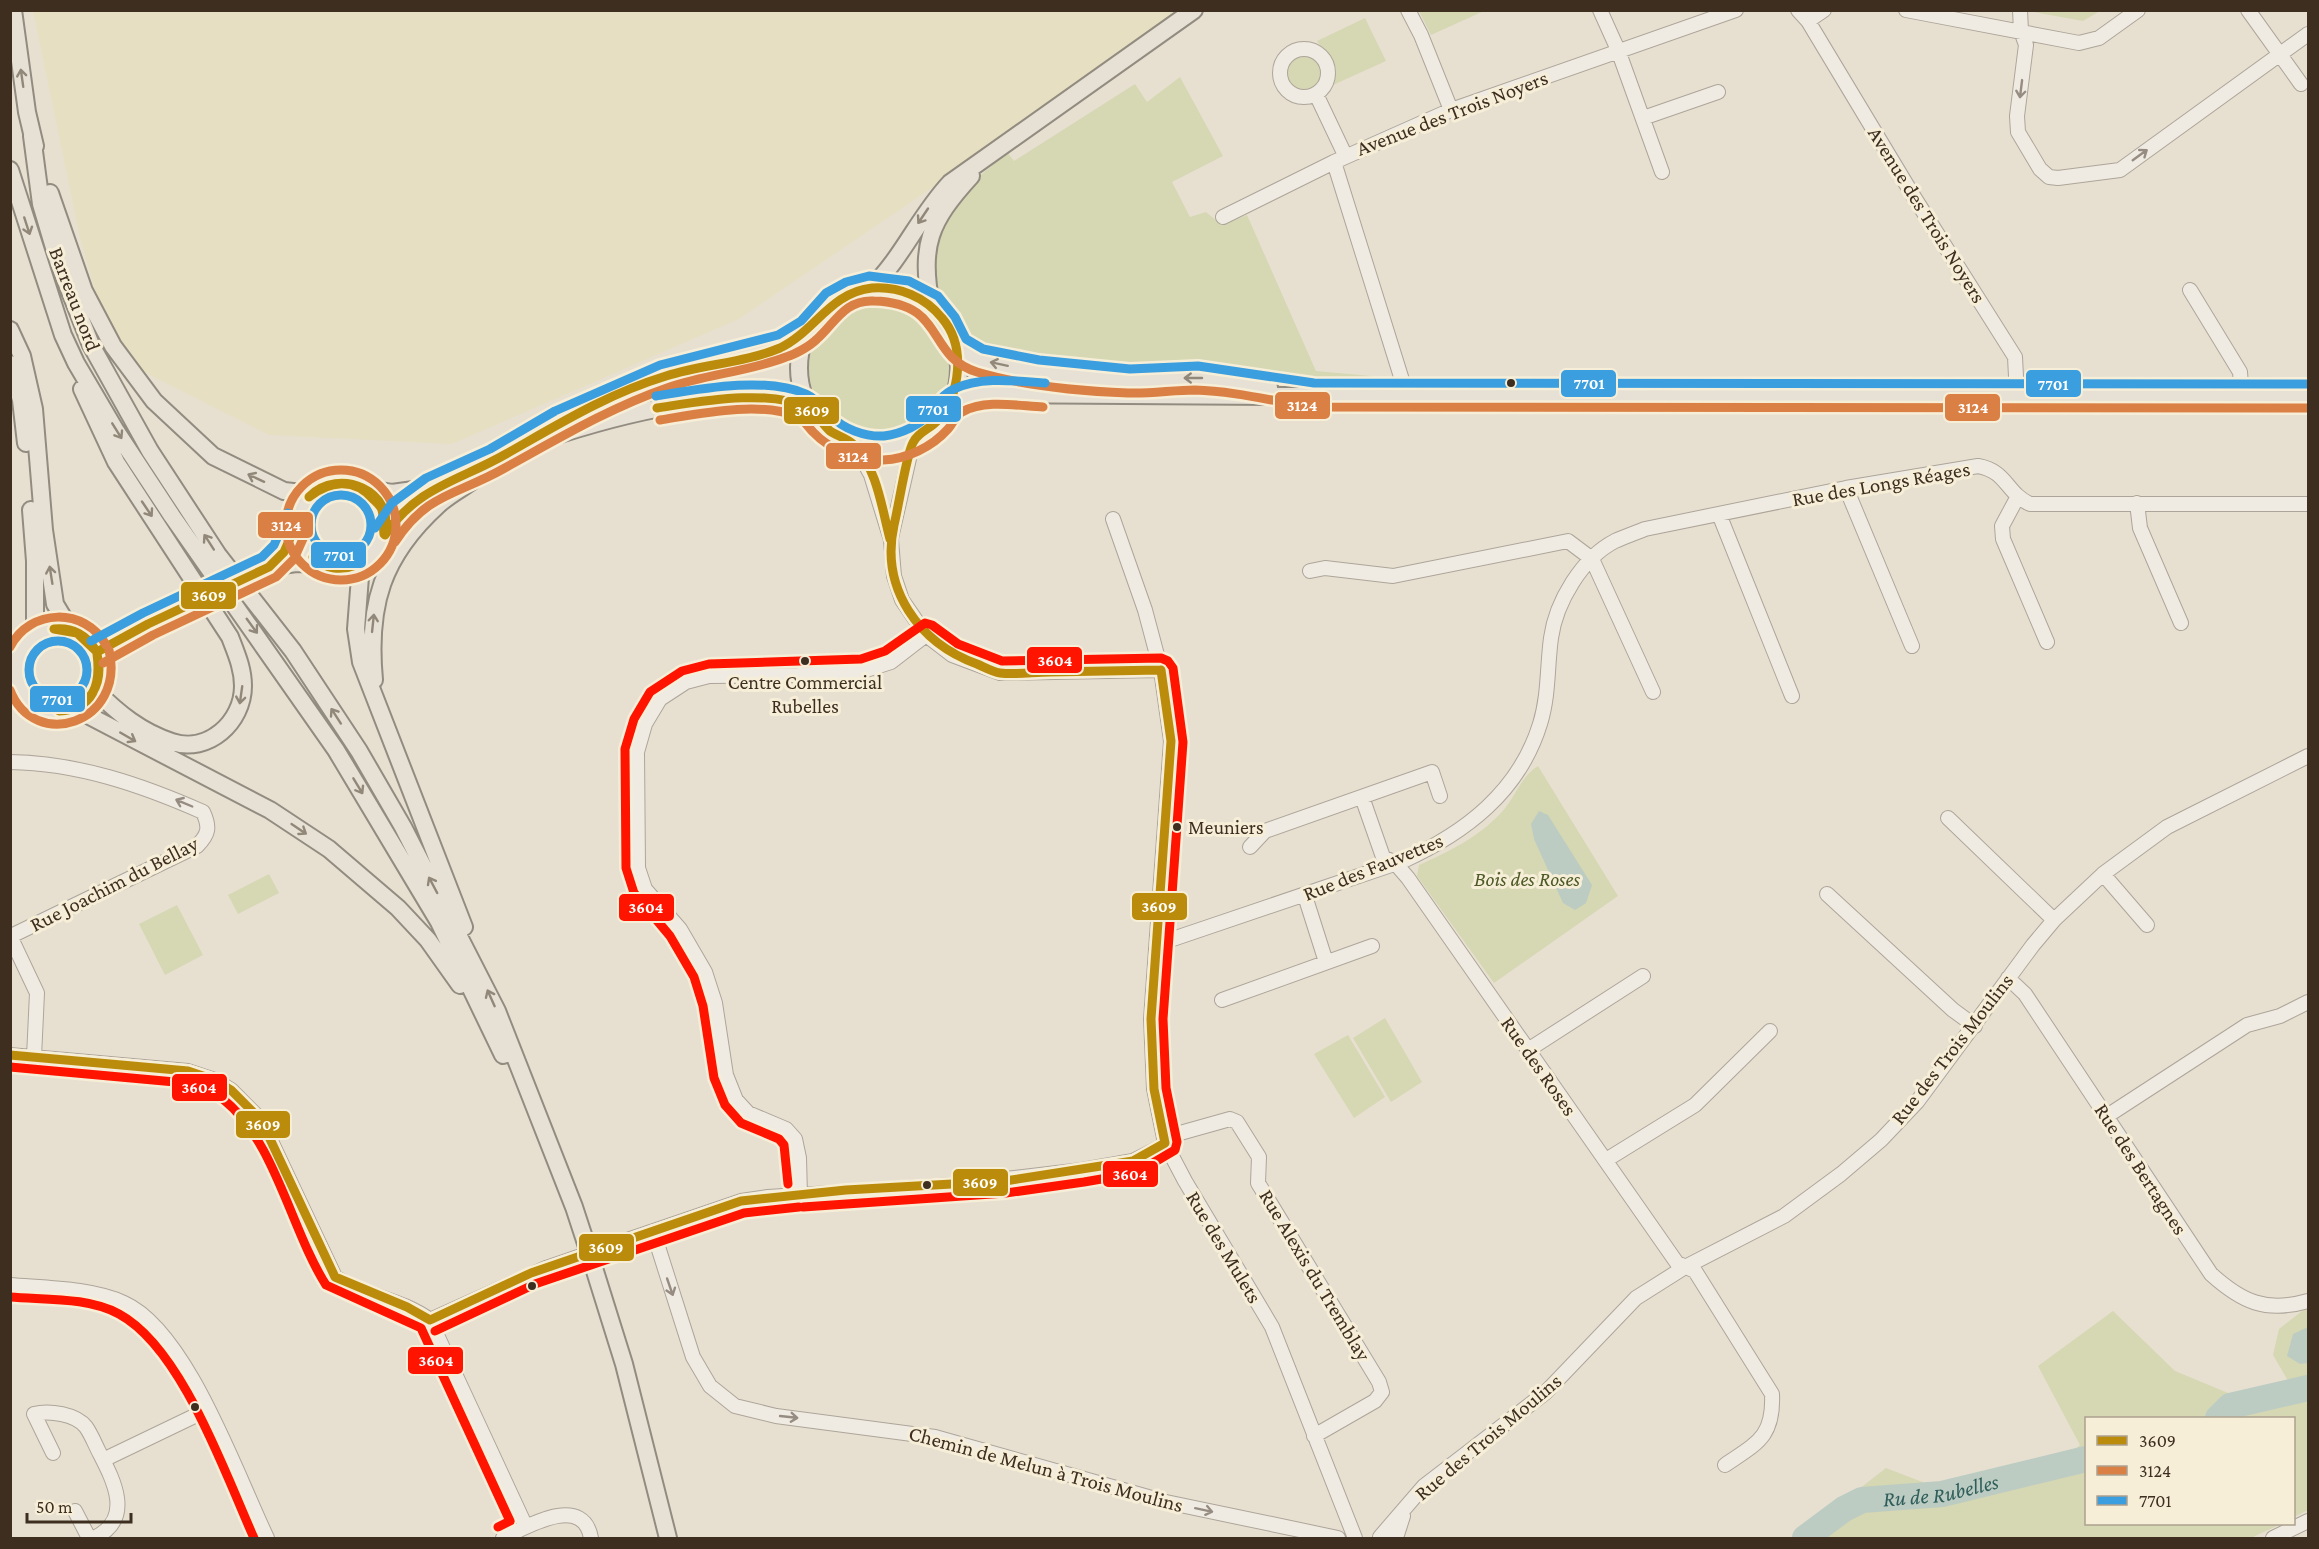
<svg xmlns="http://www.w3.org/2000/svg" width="2319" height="1549" font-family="'Crimson Pro',serif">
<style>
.farmland{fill:#e6dfc2}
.green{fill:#d6d7b3}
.water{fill:#bcccc2}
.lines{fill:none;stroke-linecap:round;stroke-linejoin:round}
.river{stroke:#bcccc2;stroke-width:26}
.minor-casing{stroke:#ada599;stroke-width:16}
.major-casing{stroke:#928b80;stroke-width:20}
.minor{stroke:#efebe3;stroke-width:14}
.major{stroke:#e6e1d4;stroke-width:16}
.minor-bridge-casing{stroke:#ada599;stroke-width:16;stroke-linecap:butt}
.major-bridge-casing{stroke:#928b80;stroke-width:20;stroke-linecap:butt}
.minor-bridge{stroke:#efebe3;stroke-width:14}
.major-bridge{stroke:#e6e1d4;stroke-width:16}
.bus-1-casing{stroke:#f7eed8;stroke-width:14}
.bus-2-casing{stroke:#f7eed8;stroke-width:14}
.bus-3-casing{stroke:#f7eed8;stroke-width:14}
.bus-4-casing{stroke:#f7eed8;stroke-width:14}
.bus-1{stroke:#bb8c0b;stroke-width:9}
.bus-2{stroke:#db8045;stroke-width:9}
.bus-3{stroke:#3b9ede;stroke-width:9}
.bus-4{stroke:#ff1400;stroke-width:9}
.oneway{stroke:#92887a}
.oneway2{stroke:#968c82}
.bus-dot{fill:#3d2e20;stroke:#f7eed8;stroke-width:2}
.labels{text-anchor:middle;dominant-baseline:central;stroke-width:6;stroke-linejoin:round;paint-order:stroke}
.bus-label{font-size:20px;fill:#3d2e20;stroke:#f7eed8}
.street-label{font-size:21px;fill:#3d2e20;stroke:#f7eed8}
.park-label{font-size:21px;font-style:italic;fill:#4d5a26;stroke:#f7eed8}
.water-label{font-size:22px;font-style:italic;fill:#2f5d5a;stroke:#f7eed8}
.line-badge{stroke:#f7eed8;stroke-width:2}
.badge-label{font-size:16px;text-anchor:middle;font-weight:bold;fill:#fff}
</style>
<rect width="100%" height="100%" fill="#e7e0d1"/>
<!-- farmland -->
<path class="farmland" d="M 33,11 L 1192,11 L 739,319 L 452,444 L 269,435 L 114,357 L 80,238 Z"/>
<!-- green -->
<path class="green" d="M 1419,11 L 1484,11 L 1431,35 Z
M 2028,11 L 2028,10 L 2100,11 L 2083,21 Z
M 1365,18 L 1386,61 L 1333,85 L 1332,65 L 1317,41 Z
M1286 73a18 18 0 1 1 36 0a18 18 0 1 1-36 0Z
M 1180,77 L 1223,156 L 1172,182 L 1190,217 L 1206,212 L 1222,225 L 1247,215 L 1316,371 L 1371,376 L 1372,389 L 1275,383 L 1251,377 L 1129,372 L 1026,360 L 987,350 L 971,338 L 940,295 L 933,271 L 938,237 L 955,207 L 981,175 L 1007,152 L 1014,161 L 1135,84 L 1147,102 Z
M809 368a71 71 0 1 1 142 0a71 71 0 1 1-142 0Z
M 1538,766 L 1618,896 L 1494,983 L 1417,876 L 1419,865 C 1450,851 1477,838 1501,813 C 1515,798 1521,776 1538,766 Z
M 269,874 L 279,893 L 238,914 L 228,895 Z
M 177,905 L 203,955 L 165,975 L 139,924 Z
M 1385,1018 L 1422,1082 L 1391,1102 L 1353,1038 Z
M 1348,1035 L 1385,1097 L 1354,1118 L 1314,1054 Z
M 2308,1309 L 2308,1510 L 2294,1517 L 2294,1418 L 2086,1418 L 2086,1524 L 2281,1524 L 2251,1538 L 1796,1538 L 1886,1468 L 1933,1486 L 2065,1458 L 2080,1445 L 2038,1366 L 2113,1311 L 2175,1371 L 2233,1395 L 2291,1386 L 2273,1355 L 2279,1329 L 2302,1311 Z"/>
<!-- water -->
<path class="water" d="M 1539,811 L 1548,815 L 1592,885 L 1586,903 L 1575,910 L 1563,903 L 1534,839 L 1531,824 Z
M 2308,1327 L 2308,1363 L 2300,1364 L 2287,1356 L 2293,1334 Z"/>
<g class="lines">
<!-- river -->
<g class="river">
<path d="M 2218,1418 L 2230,1406 L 2308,1388"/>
<path id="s1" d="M 1805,1538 L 1844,1509 L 1862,1500 L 1942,1494 L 2086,1459"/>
</g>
<defs>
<path id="minor" d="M 1408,10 L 1421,35 L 1451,110
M 1600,10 L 1618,50 L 1662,172
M 1798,10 L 1808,21 L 1914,197 L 2015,357 L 2017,396
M 1906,10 L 2079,43 L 2099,38 L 2138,10
M 2020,10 L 2021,31 L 2026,45 L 2017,116 L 2018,132 L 2040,169 L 2049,177 L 2058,178 L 2120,170 L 2308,34
M 2248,10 L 2301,84
M 1808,21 L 1824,10
M1280 73a24 24 0 1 1 48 0a24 24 0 1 1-48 0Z
M 1316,94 L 1345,155
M 1643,118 L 1718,92
M 1223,217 L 1334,162
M 2190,290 L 2240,372 L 2242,397
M 1407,396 L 1334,162 L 1451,110 L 1736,10
M 854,444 L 871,475 L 891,540 L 894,576 L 902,600 L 926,635 L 952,655 L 1000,673 L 1161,670
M 1846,488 L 1912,646
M 2017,498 L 2002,526 L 2003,539 L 2047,642
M 2137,503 L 2140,528 L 2181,623
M 1719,514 L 1792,696
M 1113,519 L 1145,610 L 1161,670 L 1171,741 L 1151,1019 L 1154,1089 L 1165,1143 L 1185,1181 L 1272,1327 L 1355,1538
M 891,538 L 913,441
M 1592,559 L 1653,692
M 1310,571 L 1325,568 L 1393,576 L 1568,541 L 1592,559
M 10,762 C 78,763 142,785 203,812 C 210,827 209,834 197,846 L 11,936
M 1362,797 L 1383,857 L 1395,863 L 1408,878 L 1677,1263 L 1695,1271 L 1772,1394 C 1774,1437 1757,1443 1725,1465
M 1948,818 L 2054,920
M 1250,847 L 1265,831 L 1432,772 L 1440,796
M 2103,874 L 2147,925
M 1827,894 L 1953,1010 L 1975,1026
M 1305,896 L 1326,962
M 10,936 L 37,993 L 34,1057
M 1158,944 L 1403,861 C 1465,833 1519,792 1540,724 C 1549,695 1547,667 1551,638 C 1556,602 1582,558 1615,541 C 1624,537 1635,533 1645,529 L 1846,488 L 1978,466 C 2007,471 2006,493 2030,504 L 2308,504
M 2008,978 L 2025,994 L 2211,1274 C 2242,1302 2266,1313 2308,1301
M 1222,1000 L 1372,946
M 1528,1050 L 1643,976
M 10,1055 L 188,1071 L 215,1080 L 231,1090 L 261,1120 L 335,1277 C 365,1296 401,1299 430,1320 L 526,1527
M 2107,1116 L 2247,1025 L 2280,1016 L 2308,1002
M 1606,1160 L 1695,1105 L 1770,1031
M 800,1195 L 799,1158 L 795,1139 L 786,1129 L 748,1113 L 736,1100 L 726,1075 L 715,1003 L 705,972 L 680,929 L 645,889 L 638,868 L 637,752 L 645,724 L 660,699 L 686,682 L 709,676 L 798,675 L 863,671 L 891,662 L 926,635
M 653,1231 L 693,1357 L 710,1386 L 735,1406 L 776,1416 L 935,1437 L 1166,1502 L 1338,1538
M 627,1240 L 741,1201 L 768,1197 L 954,1185 L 1082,1170 L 1133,1161 L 1159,1148 L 1173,1135 L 1230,1119 L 1237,1122 L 1259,1157 L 1258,1183 L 1379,1382 L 1382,1392 L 1375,1401 L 1314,1436
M 10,1285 C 45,1288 92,1288 124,1303 C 187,1331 237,1476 267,1538
M 430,1320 L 546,1268
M 53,1453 L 34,1414 C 49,1410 76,1414 86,1427 C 91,1434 95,1444 99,1452 C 114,1481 134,1519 94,1538
M 103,1460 L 207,1410
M 75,1511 L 89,1538
M 1380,1537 L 1424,1486 L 1545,1393 L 1636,1298 L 1685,1267 L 1784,1216 L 1841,1174 L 1881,1140 L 1917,1102 L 2033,945 L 2054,920 L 2103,874 L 2167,827 L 2308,756
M 503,1538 C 526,1527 583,1493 591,1538
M 1396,1538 L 1403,1516
M 2273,1538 L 2308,1521"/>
<path id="major" d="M 13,10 L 27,112 L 35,146
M 32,136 L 41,204 L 58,261 L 91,345 L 150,451 L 218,555 L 293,651 L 359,751 L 403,827 L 497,1011 L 574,1207 L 594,1268 L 624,1364 L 668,1538
M 10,170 L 63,335 L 76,363 L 116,431 L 172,516 L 336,750 L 439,922 L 503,1055
M 50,193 L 84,291 L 113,346 L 154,401 L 213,456 L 284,491 L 311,494
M 871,288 C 903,257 919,216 950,183 L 1194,10
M799 368a80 80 0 1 1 160 0a80 80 0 1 1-160 0Z
M 931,306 C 920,245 929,222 971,176
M 10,330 L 22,356 L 34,409 L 44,530 L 55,604 L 70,629
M 957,348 L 979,360 L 1037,372 L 1130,381 L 1197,378 L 1269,387
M 10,364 L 21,400 L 26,443
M 82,389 L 116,462 L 230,637 C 236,653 243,668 243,686 C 243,722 208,754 172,742 C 141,732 118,713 96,691
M 951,404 L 982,394 L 1443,397 L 2308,396
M 542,440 C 610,417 744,380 811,409
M299 525a43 43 0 1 1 86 0a43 43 0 1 1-86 0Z
M 364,488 L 392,493 L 428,488
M 31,510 L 35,561 L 35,635
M 385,535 C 410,488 460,479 503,456 C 518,447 532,438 546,429 C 583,407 626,388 667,375 C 715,360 766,359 809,330
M 361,564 L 356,629 L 361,662 L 464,927
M 269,567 L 284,552 L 297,522
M 269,567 L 296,563 L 322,564
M17 670a42 42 0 1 1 84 0a42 42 0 1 1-84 0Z
M 97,652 L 190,605
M 374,680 C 367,605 382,556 438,505 C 453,491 472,484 487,469
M 76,709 L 270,810 L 329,849 L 398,908 L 428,940 L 460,985"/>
</defs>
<!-- minor casing -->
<use href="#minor" class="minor-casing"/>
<!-- major casing -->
<use href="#major" class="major-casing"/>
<!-- minor -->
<use href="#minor" class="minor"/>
<!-- major -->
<use href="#major" class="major"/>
<defs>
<path id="minor-bridge" d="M 546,1268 L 627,1240"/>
<path id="major-bridge" d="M 190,605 L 269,567"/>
</defs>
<!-- minor-bridge casing -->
<use href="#minor-bridge" class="minor-bridge-casing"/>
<!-- major-bridge casing -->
<use href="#major-bridge" class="major-bridge-casing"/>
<!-- minor-bridge -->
<use href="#minor-bridge" class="minor-bridge"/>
<!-- major-bridge -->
<use href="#major-bridge" class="major-bridge"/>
<defs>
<path id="bus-1" d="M 657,408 C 698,402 769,388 808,408 C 817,413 822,424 830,431 C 837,436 847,438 854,445 C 877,468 882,509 890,539
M 309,497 C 339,466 397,492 384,534
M 309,497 C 329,481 354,477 373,499 C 376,502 381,506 382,510 C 384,517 383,527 384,534
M 385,535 C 417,487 459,481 506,454 C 559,424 607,394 666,376 C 704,364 744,363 780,348 C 814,332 831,292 872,288 C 899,286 925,297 942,318 C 966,346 961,394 937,421 C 931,428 919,432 914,441 C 907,450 898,510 894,525 C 880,589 919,643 977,664 C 984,667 993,672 1000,673 C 1016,675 1034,672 1050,672 C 1087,671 1124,671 1161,670
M 313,557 C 327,567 340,568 356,565
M 313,557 C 324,569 341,571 356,565
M 54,629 C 72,627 87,635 96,651
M 54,629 L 77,633 L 96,651
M 97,652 L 148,624 L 269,567 L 284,552 L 299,518
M 1161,670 L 1171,741 L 1151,1019 L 1154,1089 L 1165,1143
M 59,711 C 94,709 101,684 97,654
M 59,711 C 91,709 104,683 97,654
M 10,1055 L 188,1071 L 215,1080 L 231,1090 L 261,1120 L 335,1277 L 407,1307 L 430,1320
M 430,1320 L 531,1273 L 741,1201 L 846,1190 L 1005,1181 L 1133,1161 L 1165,1143"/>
<path id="bus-2" d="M 660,420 C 698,414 759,401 796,416 C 804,419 807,426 813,432 C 830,450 858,461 883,460 C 907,459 932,447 948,429 C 953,424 955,415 962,412 C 985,399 1019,406 1043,407
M286 525a55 55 0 1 1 110 0a55 55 0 1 1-110 0Z
M 395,542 C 427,493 457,495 503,469 C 556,440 609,408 667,388 C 706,374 748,372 786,357 C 796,354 810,346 817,339 C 835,323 845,299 874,301 C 947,303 925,356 977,372 C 1024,386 1079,391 1128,393 C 1151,394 1173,390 1195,390 C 1233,391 1273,401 1311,407 L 2308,408
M 10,647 C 30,608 85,607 106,645
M 103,663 L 153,635 L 276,577 L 294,559 L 310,523
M 10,690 C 34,752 126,724 109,650"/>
<path id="bus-3" d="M 656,396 C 699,389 765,376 806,394 C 817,399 822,407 830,415 C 843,429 865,437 884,436 C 901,434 921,425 932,411 C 938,402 943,394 954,389 C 981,376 1016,381 1045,383
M311 525a30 30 0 1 1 60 0a30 30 0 1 1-60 0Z
M 375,528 L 392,503 L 426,478 L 490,449 L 555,411 L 660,365 L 778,335 L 801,321 L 826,293 L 846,282 L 869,276 L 909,281 L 938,296 L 955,317 L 966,339 L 983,349 L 1039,360 L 1130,369 L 1198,366 L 1314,383 L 2308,384
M29 670a29 29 0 1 1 58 0a29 29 0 1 1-58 0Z
M 91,641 L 143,613 L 262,557 L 274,545 L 288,513"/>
<path id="bus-4" d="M 10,1067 L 186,1083 C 199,1087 213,1091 224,1100 C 275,1141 291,1230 326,1285 L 421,1328 L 510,1521 L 498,1527
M 788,1184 L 784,1145 L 779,1139 L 741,1123 L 725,1105 L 714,1078 L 703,1006 L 694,977 L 670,936 L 634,893 L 626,868 L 625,749 L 634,719 L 650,692 L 682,671 L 709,664 L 861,659 L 885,651 L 925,623 L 932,625 L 958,644 L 1002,661 L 1161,658 L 1168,661 L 1173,668 L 1183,742 L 1163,1019 L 1166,1088 L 1177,1142 L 1175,1150 L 1136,1173 L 1084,1182 L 1006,1193 L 803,1207
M 10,1297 C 45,1300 88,1297 119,1314 C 182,1348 225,1474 254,1538
M 435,1331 L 535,1284 L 744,1213 L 799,1207"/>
</defs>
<!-- bus-1 casing -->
<use href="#bus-1" class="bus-1-casing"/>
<!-- bus-2 casing -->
<use href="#bus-2" class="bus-2-casing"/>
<!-- bus-3 casing -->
<use href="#bus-3" class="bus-3-casing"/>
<!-- bus-4 casing -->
<use href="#bus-4" class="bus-4-casing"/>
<!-- bus-1 -->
<use href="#bus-1" class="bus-1"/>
<!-- bus-2 -->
<use href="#bus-2" class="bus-2"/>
<!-- bus-3 -->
<use href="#bus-3" class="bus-3"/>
<!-- bus-4 -->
<use href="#bus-4" class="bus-4"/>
</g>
<!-- one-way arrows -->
<defs><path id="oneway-shaft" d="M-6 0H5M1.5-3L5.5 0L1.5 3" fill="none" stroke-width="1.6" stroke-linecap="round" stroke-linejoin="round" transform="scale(1.5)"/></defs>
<g class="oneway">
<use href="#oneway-shaft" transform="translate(22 78) rotate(-98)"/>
<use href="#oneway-shaft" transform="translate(923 216) rotate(124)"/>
<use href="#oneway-shaft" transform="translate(27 226) rotate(72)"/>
<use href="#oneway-shaft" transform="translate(999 364) rotate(-168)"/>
<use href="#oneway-shaft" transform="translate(1193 378) rotate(-180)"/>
<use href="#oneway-shaft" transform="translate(117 431) rotate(58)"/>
<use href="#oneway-shaft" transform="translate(256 478) rotate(-155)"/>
<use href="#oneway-shaft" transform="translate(147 509) rotate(56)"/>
<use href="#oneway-shaft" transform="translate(209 542) rotate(-123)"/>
<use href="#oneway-shaft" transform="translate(51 575) rotate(-99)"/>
<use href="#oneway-shaft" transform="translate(373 623) rotate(-84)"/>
<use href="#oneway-shaft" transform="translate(252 626) rotate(54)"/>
<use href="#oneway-shaft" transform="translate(241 695) rotate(98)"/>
<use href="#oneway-shaft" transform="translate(336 716) rotate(-123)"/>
<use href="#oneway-shaft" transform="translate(128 737) rotate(30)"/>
<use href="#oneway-shaft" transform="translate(358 786) rotate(59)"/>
<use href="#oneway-shaft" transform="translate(299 829) rotate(34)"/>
<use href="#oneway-shaft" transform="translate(433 885) rotate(-118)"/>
<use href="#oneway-shaft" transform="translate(491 998) rotate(-114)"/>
</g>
<g class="oneway2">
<use href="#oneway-shaft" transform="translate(2021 89) rotate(97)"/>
<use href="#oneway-shaft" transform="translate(2140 155) rotate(-36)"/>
<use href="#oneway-shaft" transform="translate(184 803) rotate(-157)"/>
<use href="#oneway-shaft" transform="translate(670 1287) rotate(71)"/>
<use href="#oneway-shaft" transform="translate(789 1417) rotate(6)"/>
<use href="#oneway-shaft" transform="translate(1204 1510) rotate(12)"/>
</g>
<!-- markers -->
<g class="bus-dot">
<circle cx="1511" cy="383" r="5"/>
<circle cx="805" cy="661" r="5"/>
<circle cx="1177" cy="827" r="5"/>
<circle cx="927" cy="1185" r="5"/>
<circle cx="532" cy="1286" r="5"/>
<circle cx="195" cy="1407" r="5"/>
</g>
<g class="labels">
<!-- bus labels -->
<g class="bus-label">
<text x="805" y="682">Centre Commercial<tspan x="805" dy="24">Rubelles</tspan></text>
<text x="1188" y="827" text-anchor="start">Meuniers</text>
</g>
<!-- street labels -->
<g class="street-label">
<text transform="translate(1452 113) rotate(-21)">Avenue des Trois Noyers</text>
<text transform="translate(1927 215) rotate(58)">Avenue des Trois Noyers</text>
<text transform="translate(75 299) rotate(69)">Barreau nord</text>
<text transform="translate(1881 484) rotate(-10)">Rue des Longs Réages</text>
<text transform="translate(1373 867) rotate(-22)">Rue des Fauvettes</text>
<text transform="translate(114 884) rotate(-27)">Rue Joachim du Bellay</text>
<text transform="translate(1952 1049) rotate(-52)">Rue des Trois Moulins</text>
<text transform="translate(1539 1066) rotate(55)">Rue des Roses</text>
<text transform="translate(2141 1169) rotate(57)">Rue des Bertagnes</text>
<text transform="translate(1224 1247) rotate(59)">Rue des Mulets</text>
<text transform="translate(1315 1275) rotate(59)">Rue Alexis du Tremblay</text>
<text transform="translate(1488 1437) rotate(-40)">Rue des Trois Moulins</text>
<text transform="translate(1046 1469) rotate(15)">Chemin de Melun à Trois Moulins</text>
</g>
<!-- park labels -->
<g class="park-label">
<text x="1527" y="879">Bois des Roses</text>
</g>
<!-- water labels -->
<g class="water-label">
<text stroke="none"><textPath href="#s1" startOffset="148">Ru de Rubelles</textPath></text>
</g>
</g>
<g class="line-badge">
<rect x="1560" y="369" width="57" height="29" rx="6" fill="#3b9ede"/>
<rect x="2025" y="369" width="57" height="29" rx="6" fill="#3b9ede"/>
<rect x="1274" y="391" width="57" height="29" rx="6" fill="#db8045"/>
<rect x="1944" y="393" width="57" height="29" rx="6" fill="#db8045"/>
<rect x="905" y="395" width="57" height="28" rx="6" fill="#3b9ede"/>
<rect x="783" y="396" width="57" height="29" rx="6" fill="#bb8c0b"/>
<rect x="825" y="442" width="57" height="28" rx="6" fill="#db8045"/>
<rect x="257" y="511" width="57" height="28" rx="6" fill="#db8045"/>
<rect x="310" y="541" width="57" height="28" rx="6" fill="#3b9ede"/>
<rect x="180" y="581" width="57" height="29" rx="6" fill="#bb8c0b"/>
<rect x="1026" y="646" width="57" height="28" rx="6" fill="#ff1400"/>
<rect x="29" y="685" width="57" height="28" rx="6" fill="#3b9ede"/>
<rect x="1131" y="892" width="57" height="29" rx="6" fill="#bb8c0b"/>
<rect x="618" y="893" width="57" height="29" rx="6" fill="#ff1400"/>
<rect x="171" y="1073" width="57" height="29" rx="6" fill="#ff1400"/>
<rect x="235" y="1110" width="56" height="29" rx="6" fill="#bb8c0b"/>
<rect x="1102" y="1160" width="57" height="28" rx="6" fill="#ff1400"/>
<rect x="952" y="1168" width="57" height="29" rx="6" fill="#bb8c0b"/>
<rect x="578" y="1233" width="57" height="29" rx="6" fill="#bb8c0b"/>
<rect x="407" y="1346" width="57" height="29" rx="6" fill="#ff1400"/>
</g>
<g class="badge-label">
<text x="1589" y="389">7701</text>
<text x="2053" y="390">7701</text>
<text x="1302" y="411">3124</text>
<text x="1973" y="413">3124</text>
<text x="933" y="415">7701</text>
<text x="812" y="416">3609</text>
<text x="853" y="462">3124</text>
<text x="286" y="531">3124</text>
<text x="339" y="561">7701</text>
<text x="209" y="601">3609</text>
<text x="1055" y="666">3604</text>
<text x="57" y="705">7701</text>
<text x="1159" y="912">3609</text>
<text x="646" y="913">3604</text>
<text x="199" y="1093">3604</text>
<text x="263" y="1130">3609</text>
<text x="1130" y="1180">3604</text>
<text x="980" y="1188">3609</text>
<text x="606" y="1253">3609</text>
<text x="436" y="1366">3604</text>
</g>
<!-- border -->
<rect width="2319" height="1549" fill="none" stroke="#3d2e20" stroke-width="24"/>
<!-- legend -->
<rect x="2085" y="1417" width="210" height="108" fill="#f7eed8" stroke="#ada18e" stroke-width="1.5"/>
<rect x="2097" y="1436" width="30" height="9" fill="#bb8c0b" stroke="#ada18e" stroke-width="1.5"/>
<text x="2139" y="1447" font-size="18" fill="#3d2e20">3609</text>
<rect x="2097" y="1466" width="30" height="9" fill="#db8045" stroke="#ada18e" stroke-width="1.5"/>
<text x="2139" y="1477" font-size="18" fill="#3d2e20">3124</text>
<rect x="2097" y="1496" width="30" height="9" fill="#3b9ede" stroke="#ada18e" stroke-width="1.5"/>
<text x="2139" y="1507" font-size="18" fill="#3d2e20">7701</text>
<!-- scale -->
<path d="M27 1513v9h104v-9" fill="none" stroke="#3d2e20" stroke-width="3"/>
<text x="36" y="1513" font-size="18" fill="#3d2e20" stroke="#f7eed8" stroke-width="4.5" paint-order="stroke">50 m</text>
</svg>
